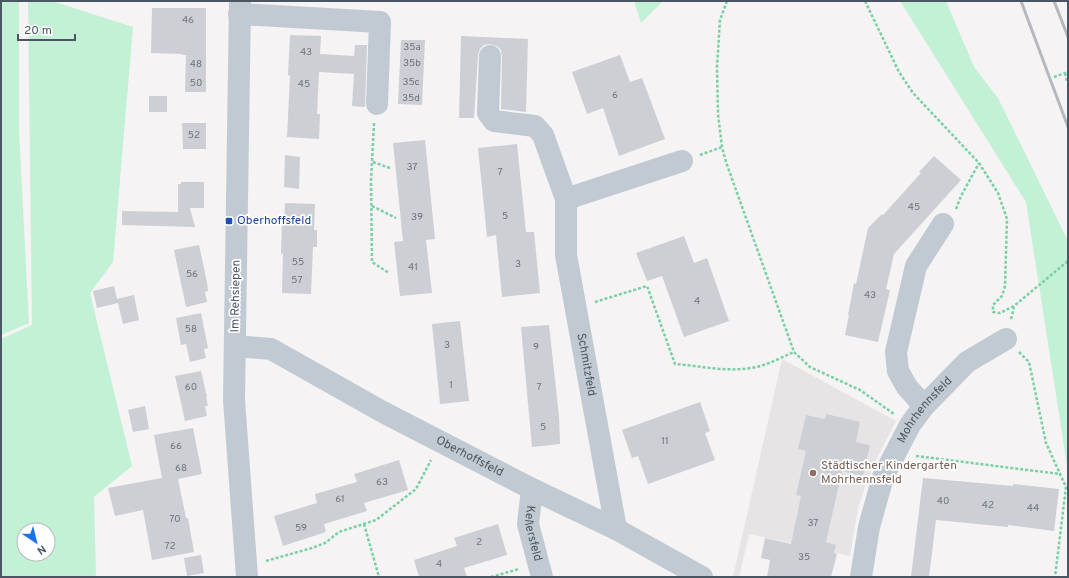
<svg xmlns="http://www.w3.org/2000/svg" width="1069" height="578" font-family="Overpass,sans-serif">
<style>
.education{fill:#e6e4e5}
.green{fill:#c3f1d5;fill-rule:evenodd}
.building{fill:#cdcfd5}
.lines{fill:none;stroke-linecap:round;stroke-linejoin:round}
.path{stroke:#7ad0a6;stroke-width:2.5;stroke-dasharray:3 2;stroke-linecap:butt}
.minor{stroke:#c1cad2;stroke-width:22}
.rail{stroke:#b5b8bd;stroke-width:3}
.transit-dot{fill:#1a4fb4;stroke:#fff;stroke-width:1.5}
.education-dot{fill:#8d6e63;stroke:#fff;stroke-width:1.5}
.labels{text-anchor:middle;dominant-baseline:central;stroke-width:3.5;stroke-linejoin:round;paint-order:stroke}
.number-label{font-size:10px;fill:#6b747e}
.transit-label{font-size:12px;fill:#164399;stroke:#fff;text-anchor:start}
.street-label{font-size:12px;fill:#4a5661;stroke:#fff}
.education-label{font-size:12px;fill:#785e54;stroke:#fff;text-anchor:start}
</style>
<rect width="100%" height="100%" fill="#f5f3f3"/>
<!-- education -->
<path class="education" d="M 782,359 L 896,421 L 875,462 L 866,484 L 858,508 L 850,556 L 749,534 L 739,577 L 733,577 Z"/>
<!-- green -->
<path class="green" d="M 1,1 L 19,1 L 19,131 L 29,323 L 1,335 Z
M 28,1 L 52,1 L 133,27 L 113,262 L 90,293 L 132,466 L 94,497 L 96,577 L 1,577 L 1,339 L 32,325 ZM 24,530 L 48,530 L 48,554 L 24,554 Z
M 634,1 L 663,1 L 641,23 Z
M 900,1 L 946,1 L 974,67 L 998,98 L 1068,241 L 1068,472 L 1026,202 Z"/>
<!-- building -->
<path class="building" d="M 152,8 L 206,8 L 206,92 L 185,92 L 186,55 L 182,55 L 182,54 L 151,53 Z
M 290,35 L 321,36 L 320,54 L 354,56 L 355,45 L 367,45 L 365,107 L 352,106 L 354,74 L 319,72 L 317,114 L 320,114 L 319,139 L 287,137 L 290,76 L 288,75 Z
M 461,36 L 528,39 L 526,112 L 501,109 L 502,56 L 501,50 L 497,46 L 490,44 L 484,45 L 480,49 L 478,55 L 474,118 L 459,118 Z
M 401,40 L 425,40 L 422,105 L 398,104 Z
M 620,55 L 630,82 L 642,78 L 665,139 L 619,156 L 603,108 L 587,114 L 572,72 Z
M 149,96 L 167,96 L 167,112 L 149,112 Z
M 182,123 L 206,123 L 206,149 L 183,149 Z
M 425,140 L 435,239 L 426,240 L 432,293 L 400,296 L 394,242 L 403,241 L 393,143 Z
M 517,144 L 526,232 L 534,232 L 540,293 L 502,297 L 496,235 L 487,237 L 478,148 Z
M 285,155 L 300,157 L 299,189 L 284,187 Z
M 934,156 L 961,180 L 894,254 L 886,289 L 890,290 L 878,342 L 845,335 L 849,315 L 848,315 L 854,283 L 856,284 L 868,228 L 882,214 L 883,215 L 921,173 L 919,172 Z
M 181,182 L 204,182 L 204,208 L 190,208 L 195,227 L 122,225 L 122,211 L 178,212 L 178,184 L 181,184 Z
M 285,203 L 315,204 L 314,230 L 317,230 L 317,247 L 313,247 L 311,294 L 282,293 L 283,253 L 281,254 L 282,221 L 284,221 Z
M 684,236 L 694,263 L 707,258 L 729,321 L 684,337 L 662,276 L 647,281 L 636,253 Z
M 199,245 L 207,282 L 208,291 L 205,292 L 207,302 L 186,307 L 174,250 Z
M 114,286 L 117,299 L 134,295 L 139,320 L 123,324 L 118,303 L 97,308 L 93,291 Z
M 201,313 L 208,348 L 204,349 L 206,358 L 190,362 L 186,344 L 181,345 L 176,318 Z
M 460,321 L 469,401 L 440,404 L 432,324 Z
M 549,325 L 559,416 L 560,444 L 532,447 L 521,327 Z
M 201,371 L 207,397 L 206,397 L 208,406 L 205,406 L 207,416 L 185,421 L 175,376 Z
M 700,402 L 710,431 L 705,433 L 715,460 L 648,484 L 638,456 L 632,458 L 622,430 Z
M 145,406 L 149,429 L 133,432 L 128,410 Z
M 826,414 L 860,422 L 856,442 L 870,445 L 863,476 L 842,471 L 826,542 L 836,545 L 834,553 L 837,554 L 831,577 L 767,577 L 770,560 L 761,558 L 765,538 L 791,544 L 801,496 L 796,495 L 806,451 L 798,449 L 806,415 L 825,419 Z
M 193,428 L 202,474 L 178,479 L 186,518 L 188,518 L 194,552 L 152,560 L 143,510 L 115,516 L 108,488 L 162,478 L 154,435 Z
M 399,460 L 408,490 L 364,503 L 367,511 L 324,524 L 326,532 L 283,546 L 274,516 L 317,503 L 315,494 L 357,482 L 354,474 Z
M 923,478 L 1013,486 L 1013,484 L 1059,489 L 1054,531 L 1008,525 L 1008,527 L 936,520 L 929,577 L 911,577 Z
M 498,524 L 507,555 L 464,568 L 467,577 L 419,577 L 414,560 L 457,546 L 454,538 Z
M 201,555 L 204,573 L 187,576 L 184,558 Z"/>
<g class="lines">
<!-- path -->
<path class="path" d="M 727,1 L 720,20 L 717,67 L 718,114 L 722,147 L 726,162 L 794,352 L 810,367 L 860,390 L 894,414
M 865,1 L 899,72 L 913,93 L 979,163 L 998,193 L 1007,219 L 1005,286 L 1002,296 L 993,305 L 993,312 L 1000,313 L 1014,306 L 1068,261
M 1065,73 L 1067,81
M 1054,77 L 1068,72
M 374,123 L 371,181 L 372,262 L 389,273
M 700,155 L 722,147
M 373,162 L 390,168
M 372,206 L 396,218
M 956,209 L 961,196 L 979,163
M 595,302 L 647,286 L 675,364 C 702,366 730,373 756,367 C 770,364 782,357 794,352
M 1011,319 L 1014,307
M 1019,352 L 1029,362 L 1046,443 L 1066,487 L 1055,577
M 916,456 L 1060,474
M 364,524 L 379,577
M 266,561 L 312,548 L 325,543 L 339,532 L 376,520 L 416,489 L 431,460
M 491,577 L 519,569"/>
<!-- minor -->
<g class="minor">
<path d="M 240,1 L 234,400 L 247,577"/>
<path d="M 239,14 L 380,22 L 377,104"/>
<path id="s1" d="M 490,56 L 488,113 L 494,121 L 535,126 L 543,135 L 566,199 L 566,255 L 616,529"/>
<path d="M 566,199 L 682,161"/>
<path id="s2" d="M 235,346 L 271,349 L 381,411 L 532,489 L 616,529 L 702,577"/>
<path d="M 924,406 L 907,387 L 898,371 L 896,352 L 916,266 L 943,224"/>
<path id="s3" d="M 532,489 L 528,524 L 542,577"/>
<path id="s4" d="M 861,577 L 869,527 L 883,477 L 910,425 L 924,406 L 967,362 L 1006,339"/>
</g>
<!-- rail -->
<path class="rail" d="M 1021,1 L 1068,127
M 1054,1 L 1068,37"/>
</g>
<!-- markers -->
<rect class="transit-dot" x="225" y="217" width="8" height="8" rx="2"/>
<circle class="education-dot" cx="813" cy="473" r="4"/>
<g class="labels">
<!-- number labels -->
<g class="number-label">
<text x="188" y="20">46</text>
<text x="412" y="47">35a</text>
<text x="306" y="52">43</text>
<text x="412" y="63">35b</text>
<text x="196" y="64">48</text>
<text x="411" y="82">35c</text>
<text x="196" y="83">50</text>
<text x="304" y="84">45</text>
<text x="615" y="95">6</text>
<text x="411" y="98">35d</text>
<text x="194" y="135">52</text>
<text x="412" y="167">37</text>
<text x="500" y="172">7</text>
<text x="914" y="207">45</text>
<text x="505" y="216">5</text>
<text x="417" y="217">39</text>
<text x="298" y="262">55</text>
<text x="518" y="264">3</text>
<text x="413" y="267">41</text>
<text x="192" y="274">56</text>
<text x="297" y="280">57</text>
<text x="870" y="295">43</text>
<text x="697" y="301">4</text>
<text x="191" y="329">58</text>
<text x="447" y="345">3</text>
<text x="536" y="347">9</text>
<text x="451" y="385">1</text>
<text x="191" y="387">60</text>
<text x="539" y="387">7</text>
<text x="543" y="427">5</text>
<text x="665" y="441">11</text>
<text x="176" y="446">66</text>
<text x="181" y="468">68</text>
<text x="382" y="482">63</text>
<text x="340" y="499">61</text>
<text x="943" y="501">40</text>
<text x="988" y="505">42</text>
<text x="1033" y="508">44</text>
<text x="175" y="519">70</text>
<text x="813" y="523">37</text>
<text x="301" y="528">59</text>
<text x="479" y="542">2</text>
<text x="170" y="546">72</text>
<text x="804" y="557">35</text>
<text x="439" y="564">4</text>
</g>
<!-- transit labels -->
<g class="transit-label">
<text x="237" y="221">Oberhoffsfeld</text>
</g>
<!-- street labels -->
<g class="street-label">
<text transform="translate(236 296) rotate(-89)">Im Rehsiepen</text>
<text stroke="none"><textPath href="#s1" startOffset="356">Schmitzfeld</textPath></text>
<text stroke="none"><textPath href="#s4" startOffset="182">Mohrhennsfeld</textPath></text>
<text stroke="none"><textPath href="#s2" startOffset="262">Oberhoffsfeld</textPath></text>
<text stroke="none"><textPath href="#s3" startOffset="45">Kellersfeld</textPath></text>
</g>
<!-- education labels -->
<g class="education-label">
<text x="821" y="466">Städtischer Kindergarten<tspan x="821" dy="14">Mohrhennsfeld</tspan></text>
</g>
</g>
<!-- border -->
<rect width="1069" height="578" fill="none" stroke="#4a5661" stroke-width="4"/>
<!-- north arrow -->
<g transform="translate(36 542) rotate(145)"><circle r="19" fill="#ffffff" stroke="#b7bbc0"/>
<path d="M0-3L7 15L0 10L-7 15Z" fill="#1a73e8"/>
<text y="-6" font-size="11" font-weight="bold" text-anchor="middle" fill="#4a5661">N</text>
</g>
<!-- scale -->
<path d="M18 34v6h57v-6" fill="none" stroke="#4a5661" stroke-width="2"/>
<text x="24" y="34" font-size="12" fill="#4a5661" stroke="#ffffff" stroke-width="3" paint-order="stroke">20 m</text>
</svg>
